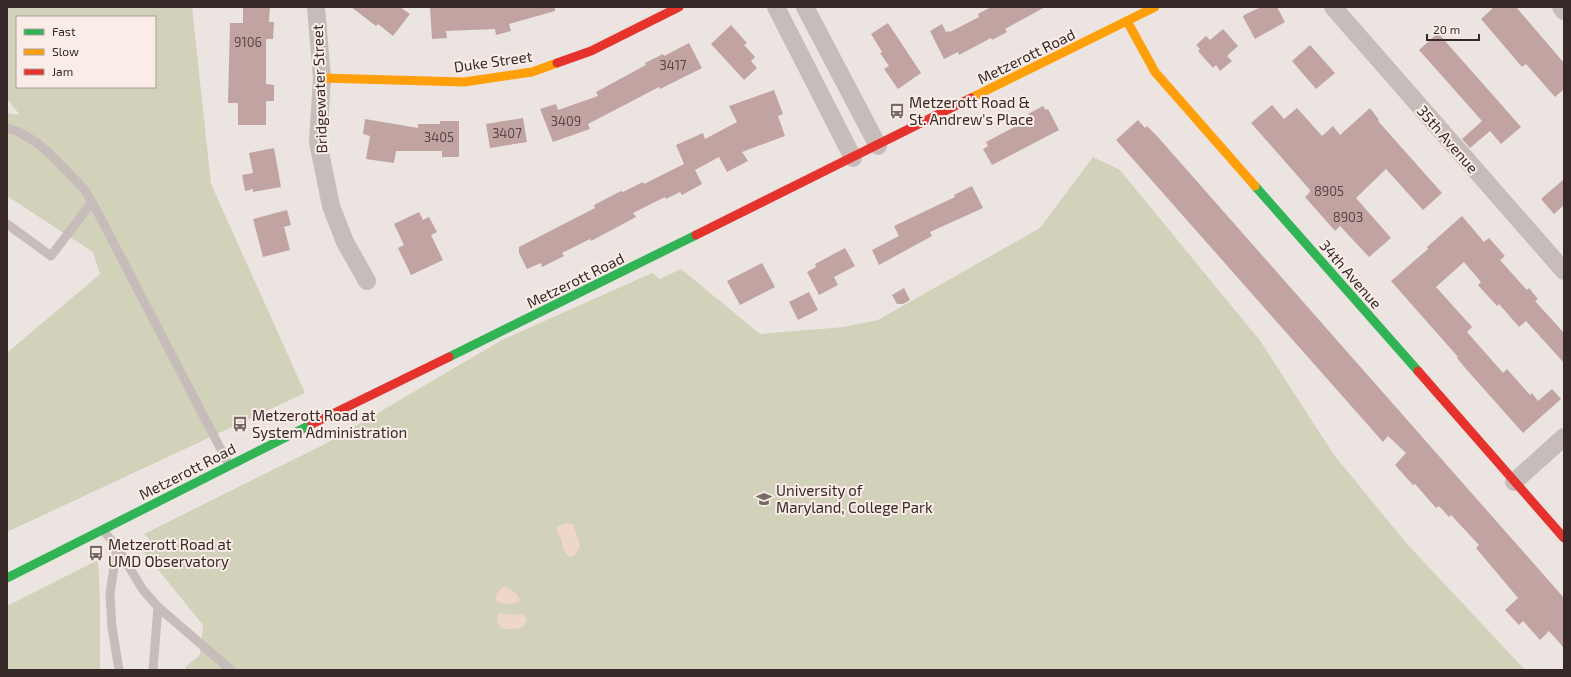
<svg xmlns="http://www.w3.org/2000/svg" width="1571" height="677" font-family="'Exo 2',sans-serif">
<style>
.green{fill:#d2d1ba;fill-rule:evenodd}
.sand{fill:#eed7c6}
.building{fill:#c1a4a1}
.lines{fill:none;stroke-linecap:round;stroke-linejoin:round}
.lane{stroke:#c6bcb9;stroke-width:9}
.street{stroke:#c6bcb9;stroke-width:18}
.fast{stroke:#30b455;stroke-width:9}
.slow{stroke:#ff9f0a;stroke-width:9}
.jam{stroke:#e5322d;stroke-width:9}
.labels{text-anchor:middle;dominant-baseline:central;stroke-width:4;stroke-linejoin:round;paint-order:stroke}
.number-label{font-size:13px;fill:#594846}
.street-label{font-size:15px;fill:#362927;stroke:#faede7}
.poi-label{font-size:15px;fill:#362927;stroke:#faede7;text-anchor:start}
</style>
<rect width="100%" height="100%" fill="#ece4e0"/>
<!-- green -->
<path class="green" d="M 7,7 L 192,7 L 211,184 L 305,393 L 7,532 L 7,353 L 100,274 L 93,252 L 7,196 L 7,113 L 20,115 L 7,99 ZM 17,17 L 155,17 L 155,87 L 17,87 Z
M 1093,157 L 1120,170 L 1261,342 L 1334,455 L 1408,545 L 1525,670 L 187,670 L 185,667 L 200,655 L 203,625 L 138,545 L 149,539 L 144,534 L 325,444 L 502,340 L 652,273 L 660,279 L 681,269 L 760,334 L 844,327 L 878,320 L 1040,228 Z
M 98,560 L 100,600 L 100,670 L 7,670 L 7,606 Z"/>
<!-- sand -->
<path class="sand" d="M 565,523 L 573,524 L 580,545 L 577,553 L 571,557 C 563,554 564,549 562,543 C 561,536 557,534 557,527 Z
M 504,587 C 510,589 518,593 520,600 L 519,602 C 512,604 503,605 497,601 L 496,597 L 500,589 Z
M 500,613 L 513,615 L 521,614 L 527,618 C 525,631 512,630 501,628 L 497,622 L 497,616 Z"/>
<!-- building -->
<path class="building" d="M 243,7 L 270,7 L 269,22 L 274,22 L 273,39 L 266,39 L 266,84 L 274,85 L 274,101 L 266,101 L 266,125 L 238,125 L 238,103 L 228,103 L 230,23 L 243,23 Z
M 351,7 L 400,7 L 410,14 L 393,36 L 378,24 L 376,26 Z
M 430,7 L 555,7 L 555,11 L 509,24 L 511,31 L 496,35 L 495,29 L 446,31 L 447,38 L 432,39 Z
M 991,7 L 1045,7 L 1005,29 L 1007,32 L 992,40 L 991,38 L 959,55 L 958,52 L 944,59 L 930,31 L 942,24 L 946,32 L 949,31 L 950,32 L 979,17 L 978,14 Z
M 1261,7 L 1277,7 L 1285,22 L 1255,39 L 1243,17 L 1244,15 Z
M 1494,7 L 1516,7 L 1564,63 L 1564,89 L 1555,97 L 1526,64 L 1522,67 L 1481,19 Z
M 888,23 L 921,73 L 898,89 L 884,69 L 889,66 L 880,53 L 882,52 L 871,34 Z
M 731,25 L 747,43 L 744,45 L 755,57 L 751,61 L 757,68 L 744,80 L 711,44 Z
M 1223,29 L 1238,46 L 1227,56 L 1232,61 L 1220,71 L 1216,65 L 1213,68 L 1198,51 L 1200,49 L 1196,45 L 1206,36 L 1210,40 Z
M 1438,33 L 1521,127 L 1501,144 L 1490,131 L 1470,148 L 1462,139 L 1482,121 L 1419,50 Z
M 689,43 L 702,68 L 660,89 L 659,87 L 588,124 L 590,129 L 553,142 L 540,109 L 556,104 L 558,110 L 598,96 L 596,92 L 646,65 L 645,63 L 663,54 L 664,56 Z
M 1310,45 L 1335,73 L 1316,89 L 1292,61 Z
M 774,90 L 783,114 L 778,116 L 785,136 L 742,152 L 748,161 L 727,172 L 719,157 L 695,170 L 702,184 L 682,195 L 680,192 L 666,199 L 665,197 L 633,213 L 636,217 L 608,232 L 591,241 L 590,239 L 562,253 L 564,256 L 542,267 L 541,263 L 527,269 L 519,253 L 519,247 L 595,208 L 594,205 L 621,191 L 623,192 L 643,182 L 644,184 L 684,164 L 676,145 L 703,133 L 705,139 L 737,122 L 729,106 Z
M 1272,105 L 1284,119 L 1297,108 L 1322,136 L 1333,126 L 1340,135 L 1370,108 L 1379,120 L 1378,121 L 1442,193 L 1423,210 L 1386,169 L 1356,198 L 1391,238 L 1369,257 L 1340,226 L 1335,231 L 1305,197 L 1310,192 L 1310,190 L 1251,123 Z
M 1043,106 L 1046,110 L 1048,109 L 1059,130 L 992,165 L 983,149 L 988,146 L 986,142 L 1031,118 L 1028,114 Z
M 523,118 L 527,142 L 490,148 L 486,124 Z
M 365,119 L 418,128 L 418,124 L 440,124 L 440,121 L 459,121 L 459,157 L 442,157 L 442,151 L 396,151 L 394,163 L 366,159 L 370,136 L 363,134 Z
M 1138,120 L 1145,128 L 1147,126 L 1157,136 L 1564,598 L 1564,648 L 1549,631 L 1540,640 L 1523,621 L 1519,625 L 1505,610 L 1518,598 L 1476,548 L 1479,545 L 1451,515 L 1449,517 L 1439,506 L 1436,508 L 1415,484 L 1413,485 L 1395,465 L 1406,453 L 1388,436 L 1383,442 L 1116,140 Z
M 274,148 L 281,187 L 253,192 L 253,189 L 245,191 L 242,175 L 253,173 L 249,153 Z
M 1564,179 L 1564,205 L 1554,214 L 1541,199 Z
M 972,186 L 983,208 L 930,232 L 932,236 L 879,265 L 872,250 L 899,236 L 894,226 L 955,197 L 954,195 Z
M 287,210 L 291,225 L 284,227 L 290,250 L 263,257 L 253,219 Z
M 419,212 L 423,220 L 429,217 L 437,232 L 431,235 L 443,260 L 411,275 L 398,248 L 404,245 L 394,224 Z
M 1462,216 L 1484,242 L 1489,238 L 1505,256 L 1500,260 L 1527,290 L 1529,288 L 1538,299 L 1535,301 L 1564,333 L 1564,363 L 1526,321 L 1519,327 L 1499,304 L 1497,306 L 1478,285 L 1481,282 L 1464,262 L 1436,287 L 1472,327 L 1467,332 L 1503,373 L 1507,369 L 1530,395 L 1532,393 L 1538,401 L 1552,389 L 1561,399 L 1523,433 L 1466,369 L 1457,358 L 1458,357 L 1391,281 L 1428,249 L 1427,247 Z
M 845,248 L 855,266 L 834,277 L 838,285 L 819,295 L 807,272 L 816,267 L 815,264 Z
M 762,263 L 775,287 L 740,305 L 727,281 Z
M 904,288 L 910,300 L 903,304 L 897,304 L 892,295 Z
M 809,292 L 818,310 L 798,320 L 789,302 Z"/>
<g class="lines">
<!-- lane -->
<path class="lane" d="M 7,128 L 17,131 L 36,142 L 50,154 L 85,190 L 98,213 L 229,465
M 7,224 L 51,256 L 92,202
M 103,530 L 117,547 L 143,590 L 158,607 L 231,670
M 117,547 L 110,594 L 112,627 L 119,670
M 153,670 L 158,607"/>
<!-- street -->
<path class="street" d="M 316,7 L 322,78 L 318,142 L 331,206 L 345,242 L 367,281
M 776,7 L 853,158
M 805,7 L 878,146
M 1333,7 L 1564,271
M 1561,7 L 1564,11
M 1514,482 L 1564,437"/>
<!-- fast -->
<path class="fast" d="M 1255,186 L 1418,371
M 449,357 L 696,235
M 7,578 L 312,424"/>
<!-- slow -->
<path class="slow" d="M 1127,21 L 1155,72 L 1255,186
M 322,78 L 464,82 L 532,72 L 557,63
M 971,98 L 1155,7"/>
<!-- jam -->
<path class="jam" d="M 557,63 L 591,51 L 679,7
M 696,235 L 971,98
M 1418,371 L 1564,538
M 312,424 L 449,357"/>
</g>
<!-- icons -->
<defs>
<symbol id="bus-bare" viewBox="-9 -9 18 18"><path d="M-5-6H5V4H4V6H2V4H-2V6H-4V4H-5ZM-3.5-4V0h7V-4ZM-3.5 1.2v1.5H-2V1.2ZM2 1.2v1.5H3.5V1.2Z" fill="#766a68" stroke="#faede7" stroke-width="2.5" paint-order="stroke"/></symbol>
<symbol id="university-bare" viewBox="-9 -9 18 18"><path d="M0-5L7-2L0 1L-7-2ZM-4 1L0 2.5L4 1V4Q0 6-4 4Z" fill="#766a68" stroke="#faede7" stroke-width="2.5" paint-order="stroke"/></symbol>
</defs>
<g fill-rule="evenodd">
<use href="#bus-bare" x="886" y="100" width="22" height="22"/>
<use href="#bus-bare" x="229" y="413" width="22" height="22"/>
<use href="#university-bare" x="753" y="488" width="22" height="22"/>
<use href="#bus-bare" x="85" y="542" width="22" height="22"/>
</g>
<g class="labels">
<!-- number labels -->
<g class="number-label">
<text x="248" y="42">9106</text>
<text x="673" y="65">3417</text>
<text x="566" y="121">3409</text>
<text x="507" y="133">3407</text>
<text x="439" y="137">3405</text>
<text x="1329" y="191">8905</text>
<text x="1348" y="217">8903</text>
</g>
<!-- street labels -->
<g class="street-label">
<text transform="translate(1026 56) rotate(-26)">Metzerott Road</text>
<text transform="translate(493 61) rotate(-8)">Duke Street</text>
<text transform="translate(319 89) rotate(-92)">Bridgewater Street</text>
<text transform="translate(1448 139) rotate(49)">35th Avenue</text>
<text transform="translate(1351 274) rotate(49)">34th Avenue</text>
<text transform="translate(575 280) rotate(-26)">Metzerott Road</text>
<text transform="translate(187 471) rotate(-27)">Metzerott Road</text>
</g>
<!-- poi labels -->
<g class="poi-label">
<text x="909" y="102">Metzerott Road &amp;<tspan x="909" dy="17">St. Andrew's Place</tspan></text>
<text x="252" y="415">Metzerott Road at<tspan x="252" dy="17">System Administration</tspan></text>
<text x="776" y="490">University of<tspan x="776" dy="17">Maryland, College Park</tspan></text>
<text x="108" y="544">Metzerott Road at<tspan x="108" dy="17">UMD Observatory</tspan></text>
</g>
</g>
<!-- border -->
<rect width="1571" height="677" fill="none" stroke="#362927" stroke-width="16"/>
<!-- legend -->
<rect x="16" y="16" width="140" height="72" fill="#faede7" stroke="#ac9f9a"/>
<rect x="24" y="29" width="20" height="6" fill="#30b455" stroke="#ac9f9a"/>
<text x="52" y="36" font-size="12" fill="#362927">Fast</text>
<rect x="24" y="49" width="20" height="6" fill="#ff9f0a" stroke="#ac9f9a"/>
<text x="52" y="56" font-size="12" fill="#362927">Slow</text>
<rect x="24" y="69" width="20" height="6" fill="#e5322d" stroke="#ac9f9a"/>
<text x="52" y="76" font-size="12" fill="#362927">Jam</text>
<!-- scale -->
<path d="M1427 34v6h52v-6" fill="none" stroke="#362927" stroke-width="2"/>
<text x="1433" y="34" font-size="12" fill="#362927" stroke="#faede7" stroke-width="3" paint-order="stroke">20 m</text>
</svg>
